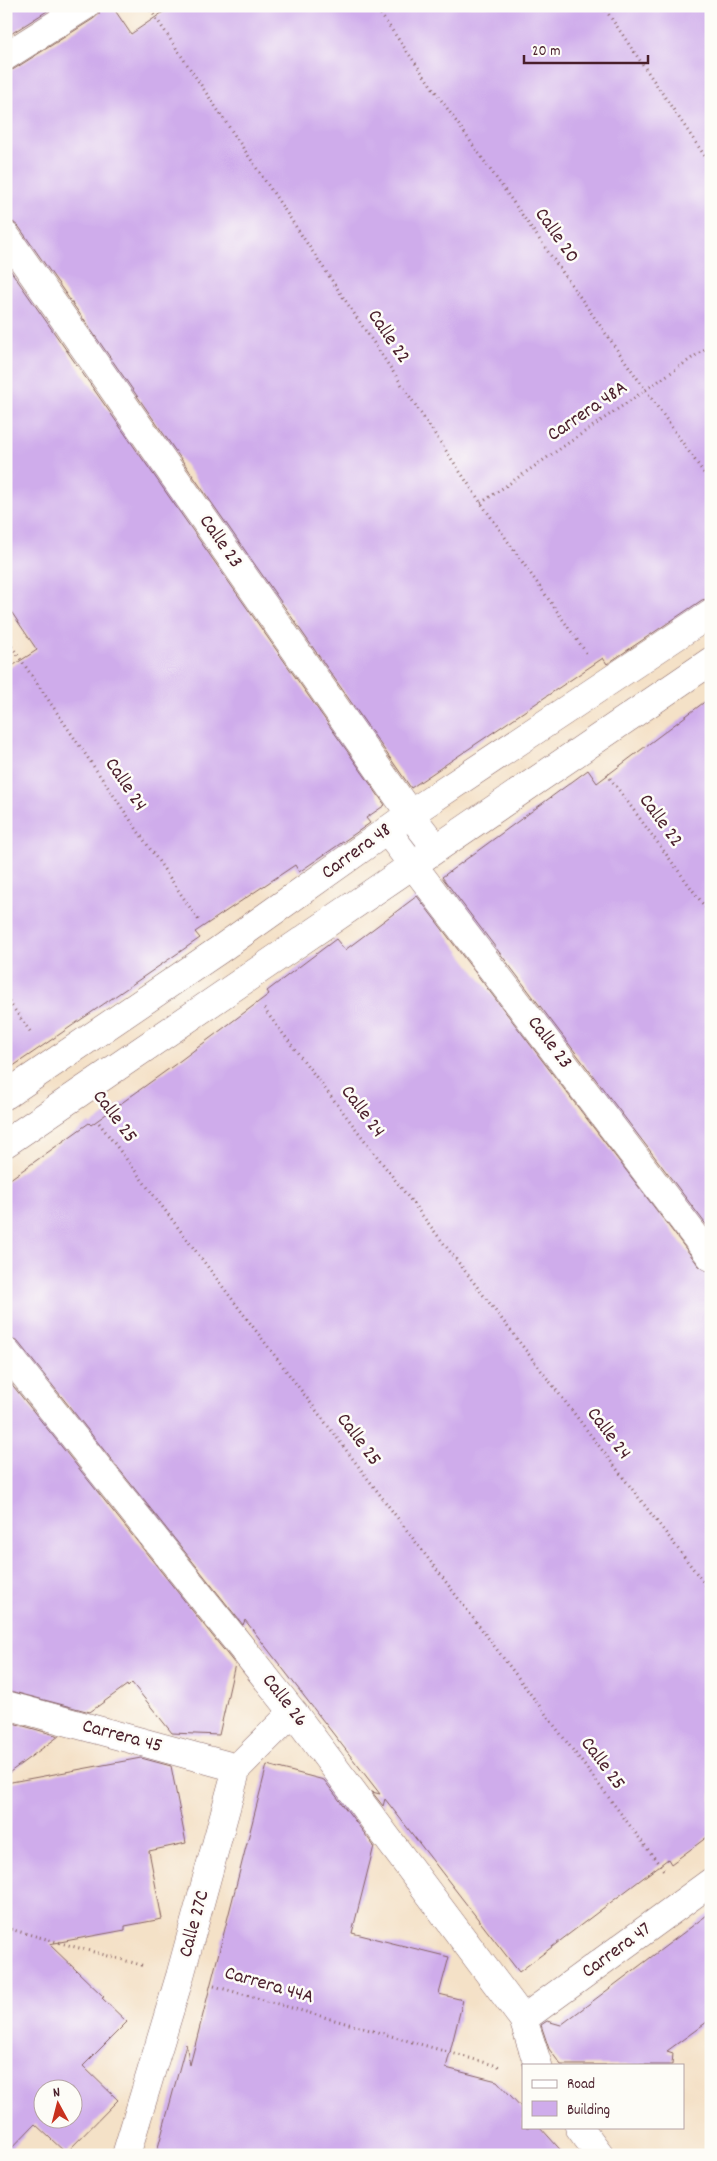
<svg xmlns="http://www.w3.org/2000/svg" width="717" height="2161" font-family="Dekko,sans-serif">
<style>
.building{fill:#cfaceb;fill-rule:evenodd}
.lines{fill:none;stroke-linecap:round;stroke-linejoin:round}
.minor-casing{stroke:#866362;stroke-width:29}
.tertiary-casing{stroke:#866362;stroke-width:29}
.path{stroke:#866362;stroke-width:3;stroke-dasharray:1 4;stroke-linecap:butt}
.minor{stroke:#fff;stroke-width:28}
.tertiary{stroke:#fff;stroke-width:28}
.labels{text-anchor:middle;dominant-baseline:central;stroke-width:5;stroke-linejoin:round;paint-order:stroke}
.street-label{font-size:20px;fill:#4a1f2b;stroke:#fdfcf7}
</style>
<rect width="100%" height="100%" fill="#fdfcf7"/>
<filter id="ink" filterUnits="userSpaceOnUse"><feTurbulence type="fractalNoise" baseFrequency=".02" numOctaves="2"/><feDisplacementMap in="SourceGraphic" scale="10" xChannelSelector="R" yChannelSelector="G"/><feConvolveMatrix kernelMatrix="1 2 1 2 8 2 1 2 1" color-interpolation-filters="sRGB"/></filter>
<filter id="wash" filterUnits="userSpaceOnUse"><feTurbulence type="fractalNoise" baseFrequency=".0096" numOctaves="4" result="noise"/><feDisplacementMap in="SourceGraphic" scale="20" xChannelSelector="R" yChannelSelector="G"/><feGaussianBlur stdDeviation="1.12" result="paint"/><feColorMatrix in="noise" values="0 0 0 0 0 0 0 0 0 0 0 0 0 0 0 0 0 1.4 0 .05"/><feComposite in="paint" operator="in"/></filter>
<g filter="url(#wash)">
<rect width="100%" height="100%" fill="#f4e1c7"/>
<g id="blocks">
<!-- building -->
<path class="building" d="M 6,6 L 55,6 L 6,37 Z
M 100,6 L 112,6 L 131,34 L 172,6 L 711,6 L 711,598 L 702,600 L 607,664 L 603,658 L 411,788 L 19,227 L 13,222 L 6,221 L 6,72 L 14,69 L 93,19 L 99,14 Z
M 6,264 L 385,805 L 366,818 L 370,823 L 353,835 L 299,872 L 295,865 L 195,932 L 200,938 L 6,1071 L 6,670 L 37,650 L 6,604 Z
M 711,697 L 711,1231 L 442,877 L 588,770 L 597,783 Z
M 417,896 L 699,1266 L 711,1272 L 711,1834 L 671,1864 L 668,1859 L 519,1972 L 385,1799 L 383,1806 L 372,1792 L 380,1794 L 245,1620 L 243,1625 L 18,1342 L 6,1337 L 6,1182 L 89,1123 L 91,1125 L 177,1063 L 269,994 L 267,991 L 336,939 L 345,950 Z
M 6,1377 L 235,1664 L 219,1735 L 172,1733 L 132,1683 L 128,1687 L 127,1685 L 90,1712 L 6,1690 Z
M 6,1721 L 59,1736 L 6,1775 Z
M 141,1758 L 171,1766 L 186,1843 L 149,1851 L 162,1919 L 125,1926 L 125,1930 L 49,1944 L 104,1997 L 102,1998 L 127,2022 L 83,2066 L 118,2100 L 66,2153 L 35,2124 L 6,2154 L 6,1783 ZM 42,2088 L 72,2088 L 72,2118 L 42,2118 Z
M 267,1765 L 324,1780 L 374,1846 L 352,1933 L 449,1957 L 439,1994 L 463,2000 L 446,2068 L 497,2081 L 523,2109 L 523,2127 L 540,2127 L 565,2155 L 156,2155 L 186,2044 L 190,2065 Z
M 711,1912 L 711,2019 L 667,2051 L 673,2053 L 672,2065 L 561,2065 L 549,2049 L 541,2025 L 547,2021 L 561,2025 Z"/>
</g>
</g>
<g filter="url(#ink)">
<use href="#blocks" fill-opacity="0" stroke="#866362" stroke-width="1"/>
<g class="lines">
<defs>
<path id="minor" d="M 6,56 L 85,6
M 6,236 L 410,814 L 436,848
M 387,831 L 711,1257
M 6,1352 L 293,1712 L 523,2019 L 538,2065
M 6,1705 L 237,1768
M 523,2019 L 711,1882
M 579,2127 L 600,2155
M 126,2155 L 180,1976 L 237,1768 L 293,1712"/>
<path id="tertiary" d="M 6,1095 L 219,950 L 410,814 L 711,613
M 6,1143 L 711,661"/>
</defs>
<!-- minor casing -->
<use href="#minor" class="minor-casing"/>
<!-- tertiary casing -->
<use href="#tertiary" class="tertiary-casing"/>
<!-- path -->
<path class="path" d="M 148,6 L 481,503 L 587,654
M 375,6 L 711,483
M 603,6 L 711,165
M 481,503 L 711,345
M 6,638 L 200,922
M 607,774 L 711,915
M 6,998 L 32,1034
M 264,1009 L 711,1592
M 99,1123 L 665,1872
M 6,1928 L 145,1966
M 214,1986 L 501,2067"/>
<!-- minor -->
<use href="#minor" class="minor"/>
<!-- tertiary -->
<use href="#tertiary" class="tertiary"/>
</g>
</g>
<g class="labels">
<!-- street labels -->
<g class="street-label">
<text transform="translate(556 236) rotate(55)">Calle 20</text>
<text transform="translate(388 337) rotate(56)">Calle 22</text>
<text transform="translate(588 412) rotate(-34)">Carrera 48A</text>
<text transform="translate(220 542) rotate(55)">Calle 23</text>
<text transform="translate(125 785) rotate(56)">Calle 24</text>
<text transform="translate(660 821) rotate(54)">Calle 22</text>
<text transform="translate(357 852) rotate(-36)">Carrera 48</text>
<text transform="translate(549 1043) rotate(53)">Calle 23</text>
<text transform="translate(362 1112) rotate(53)">Calle 24</text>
<text transform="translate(114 1117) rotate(53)">Calle 25</text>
<text transform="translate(608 1434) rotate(53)">Calle 24</text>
<text transform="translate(358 1440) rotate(53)">Calle 25</text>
<text transform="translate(284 1701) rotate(52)">Calle 26</text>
<text transform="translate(122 1737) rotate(15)">Carrera 45</text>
<text transform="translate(602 1764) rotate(53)">Calle 25</text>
<text transform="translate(195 1924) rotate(-75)">Calle 27C</text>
<text transform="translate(617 1951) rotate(-36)">Carrera 47</text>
<text transform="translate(269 1986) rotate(16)">Carrera 44A</text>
</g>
</g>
<!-- margin -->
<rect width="717" height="2161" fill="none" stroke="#fdfcf7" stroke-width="25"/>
<!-- legend -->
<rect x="522" y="2064" width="162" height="65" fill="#fdfcf7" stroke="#b5a4a5"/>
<rect x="532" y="2080" width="25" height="8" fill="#ffffff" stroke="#b5a4a5"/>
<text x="567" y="2088" font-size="15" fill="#4a1f2b">Road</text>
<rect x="532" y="2101" width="25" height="15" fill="#cfaceb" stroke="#b5a4a5"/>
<text x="567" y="2114" font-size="15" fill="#4a1f2b">Building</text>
<!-- north arrow -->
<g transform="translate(58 2104) rotate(353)"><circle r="24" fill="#fdfcf7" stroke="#b5a4a5"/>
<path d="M0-4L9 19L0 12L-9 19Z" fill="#c8321e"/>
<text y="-8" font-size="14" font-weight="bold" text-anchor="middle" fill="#4a1f2b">N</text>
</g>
<!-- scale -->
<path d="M524 55v8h124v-8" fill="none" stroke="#4a1f2b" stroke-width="2.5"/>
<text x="532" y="55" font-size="15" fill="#4a1f2b" stroke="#fdfcf7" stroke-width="4" paint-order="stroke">20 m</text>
</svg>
